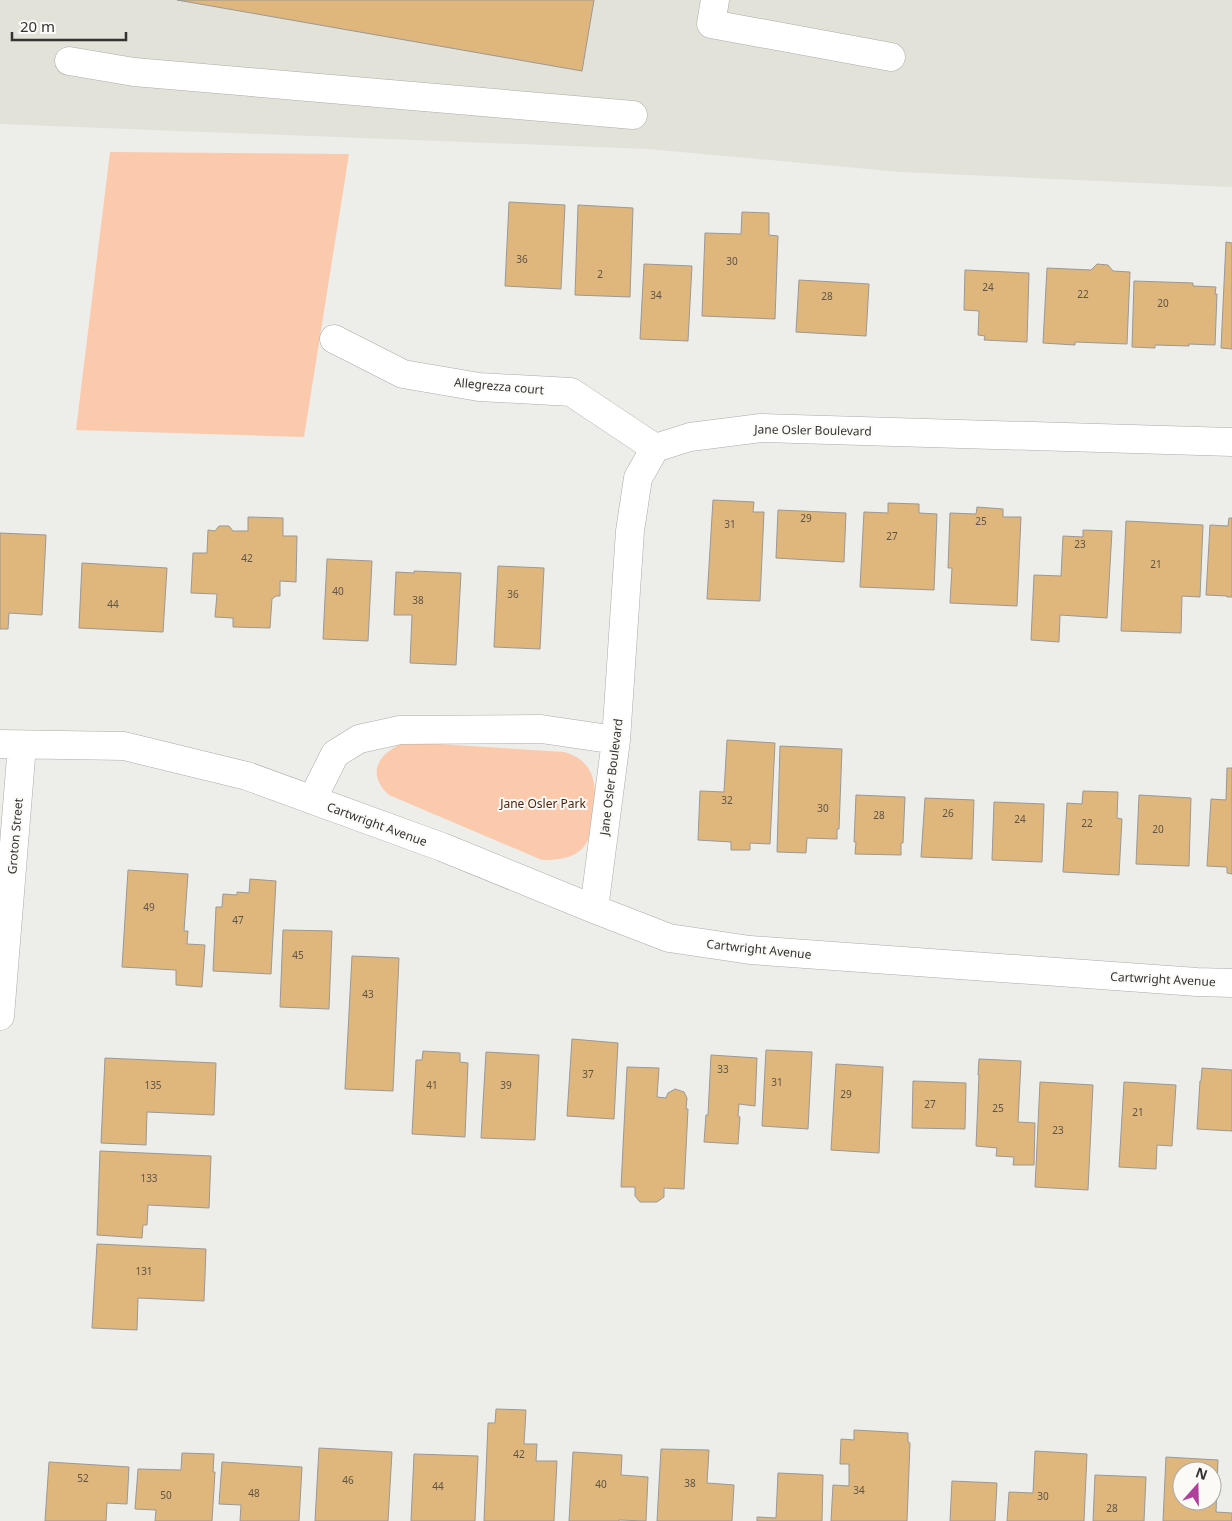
<svg xmlns="http://www.w3.org/2000/svg" width="1232" height="1521" font-family="'Noto Sans',sans-serif">
<style>
.built{fill:#e3e2d8}
.green{fill:#fbc9ac}
.building{fill:#dfb77d;stroke:#9a9896;fill-rule:evenodd}
.lines{fill:none;stroke-linecap:round;stroke-linejoin:round}
.minor-casing{stroke:#ababa8;stroke-width:29}
.minor{stroke:#fff;stroke-width:28}
.labels{text-anchor:middle;dominant-baseline:central;stroke-width:4;stroke-linejoin:round;paint-order:stroke}
.number-label{font-size:10px;fill:#5e5445}
.street-label{font-size:12px;fill:#333332;stroke:#fbfaf7}
.park-label{font-size:12px;fill:#4d250a;stroke:#fbfaf7}
</style>
<rect width="100%" height="100%" fill="#ededea"/>
<!-- built -->
<path class="built" d="M 0,0 L 1232,0 L 1232,187 L 901,172 L 648,149 L 0,124 Z"/>
<!-- green -->
<path class="green" d="M 110,152 L 349,154 L 304,437 L 76,430 Z
M 406,742 L 564,752 C 595,761 597,784 594,813 C 593,826 591,839 582,849 C 571,859 556,860 542,860 L 389,795 C 365,773 379,752 406,742 Z"/>
<!-- building -->
<path class="building" d="M 177,0 L 594,0 L 582,71 Z
M 509,202 L 565,205 L 561,289 L 505,286 Z
M 578,205 L 633,208 L 630,297 L 575,295 Z
M 742,212 L 769,213 L 769,235 L 778,236 L 775,319 L 702,316 L 705,233 L 741,234 Z
M 1226,242 L 1232,243 L 1232,349 L 1221,348 Z
M 644,264 L 692,266 L 688,341 L 640,339 Z
M 1097,264 L 1108,265 L 1113,271 L 1130,272 L 1127,344 L 1075,342 L 1075,345 L 1043,343 L 1047,268 L 1091,270 Z
M 965,270 L 1029,273 L 1027,342 L 984,340 L 985,336 L 978,335 L 979,311 L 964,310 Z
M 799,280 L 869,284 L 866,336 L 796,332 Z
M 1134,281 L 1193,283 L 1193,286 L 1216,287 L 1215,294 L 1217,294 L 1215,345 L 1189,344 L 1189,346 L 1155,345 L 1155,348 L 1132,347 Z
M 713,500 L 754,502 L 753,512 L 764,512 L 760,601 L 707,599 Z
M 888,503 L 919,504 L 919,513 L 937,514 L 934,590 L 860,587 L 864,512 L 888,513 Z
M 977,507 L 1003,509 L 1003,517 L 1021,517 L 1017,606 L 950,603 L 952,568 L 948,568 L 950,513 L 976,514 Z
M 778,510 L 846,513 L 844,562 L 776,558 Z
M 248,517 L 283,518 L 283,536 L 297,536 L 296,582 L 280,581 L 280,596 L 276,596 L 272,599 L 270,628 L 233,627 L 233,618 L 215,617 L 217,594 L 191,593 L 193,553 L 207,553 L 208,530 L 215,531 L 219,526 L 229,526 L 233,531 L 248,531 Z
M 1229,518 L 1232,518 L 1232,597 L 1227,597 L 1227,596 L 1206,595 L 1210,525 L 1228,526 Z
M 1126,521 L 1203,525 L 1200,597 L 1182,596 L 1181,633 L 1121,631 Z
M 1083,530 L 1112,531 L 1107,618 L 1060,615 L 1059,642 L 1031,640 L 1034,575 L 1061,576 L 1063,536 L 1083,537 Z
M 0,533 L 46,535 L 42,615 L 9,613 L 8,629 L 0,629 Z
M 327,559 L 372,561 L 368,641 L 323,639 Z
M 82,563 L 167,568 L 163,632 L 79,628 Z
M 498,566 L 544,568 L 540,649 L 494,647 Z
M 414,571 L 461,573 L 456,665 L 410,663 L 412,615 L 394,615 L 396,572 L 414,573 Z
M 727,740 L 775,743 L 770,844 L 750,843 L 750,850 L 731,850 L 731,842 L 698,840 L 700,791 L 724,792 Z
M 780,746 L 842,749 L 839,829 L 837,829 L 837,839 L 807,838 L 806,853 L 777,852 Z
M 1227,768 L 1232,768 L 1232,874 L 1227,873 L 1227,867 L 1207,866 L 1211,799 L 1226,800 Z
M 1083,791 L 1118,792 L 1117,818 L 1122,819 L 1119,875 L 1063,872 L 1067,803 L 1082,804 Z
M 856,795 L 905,797 L 903,843 L 901,843 L 901,855 L 855,854 L 856,842 L 854,842 Z
M 1139,795 L 1191,798 L 1189,866 L 1136,864 Z
M 925,798 L 974,800 L 972,859 L 921,857 Z
M 994,802 L 1044,804 L 1042,862 L 992,860 Z
M 128,870 L 188,874 L 184,931 L 188,931 L 187,944 L 205,945 L 202,987 L 176,985 L 176,970 L 122,967 Z
M 250,879 L 276,881 L 271,974 L 213,971 L 216,907 L 222,907 L 223,894 L 237,895 L 237,892 L 249,893 Z
M 283,930 L 332,931 L 329,1009 L 280,1007 Z
M 352,956 L 399,958 L 393,1091 L 345,1089 Z
M 572,1039 L 618,1043 L 614,1119 L 567,1116 Z
M 766,1050 L 812,1052 L 808,1129 L 762,1126 Z
M 423,1051 L 460,1053 L 460,1062 L 468,1063 L 465,1137 L 412,1134 L 416,1060 L 422,1060 Z
M 486,1052 L 539,1055 L 535,1140 L 481,1138 Z
M 711,1055 L 757,1058 L 755,1106 L 739,1104 L 738,1116 L 740,1117 L 738,1144 L 704,1142 L 706,1115 L 708,1115 Z
M 105,1058 L 216,1063 L 214,1115 L 147,1112 L 146,1145 L 101,1143 Z
M 979,1059 L 1021,1061 L 1018,1122 L 1035,1123 L 1034,1165 L 1013,1165 L 1014,1157 L 996,1156 L 997,1148 L 976,1146 L 979,1075 L 978,1075 Z
M 836,1064 L 883,1067 L 879,1153 L 831,1150 Z
M 627,1067 L 659,1068 L 657,1097 L 666,1098 L 668,1093 L 675,1089 L 684,1092 L 687,1098 L 686,1109 L 688,1109 L 684,1189 L 664,1188 L 664,1197 L 657,1202 L 640,1202 L 635,1196 L 635,1187 L 621,1187 Z
M 1202,1068 L 1232,1070 L 1232,1131 L 1197,1129 L 1200,1081 L 1201,1081 Z
M 913,1081 L 966,1083 L 965,1129 L 912,1128 Z
M 1040,1082 L 1093,1085 L 1088,1190 L 1035,1187 Z
M 1124,1082 L 1176,1085 L 1172,1146 L 1157,1145 L 1156,1169 L 1119,1167 Z
M 100,1151 L 211,1156 L 209,1208 L 148,1205 L 147,1225 L 143,1225 L 142,1238 L 97,1235 Z
M 97,1244 L 206,1249 L 204,1301 L 138,1298 L 137,1330 L 92,1328 Z
M 496,1409 L 526,1410 L 524,1444 L 537,1444 L 536,1461 L 557,1461 L 554,1521 L 484,1521 L 488,1423 L 495,1423 Z
M 854,1430 L 908,1433 L 908,1442 L 910,1443 L 907,1521 L 831,1521 L 833,1485 L 849,1486 L 849,1464 L 840,1464 L 841,1439 L 854,1440 Z
M 319,1448 L 392,1452 L 388,1521 L 315,1521 Z
M 661,1449 L 709,1450 L 707,1483 L 734,1485 L 732,1521 L 657,1521 Z
M 1035,1451 L 1087,1454 L 1084,1521 L 1007,1521 L 1009,1492 L 1033,1493 Z
M 573,1452 L 622,1455 L 621,1475 L 648,1477 L 646,1521 L 619,1520 L 619,1521 L 569,1521 Z
M 182,1453 L 214,1454 L 213,1472 L 215,1472 L 212,1521 L 155,1521 L 156,1510 L 135,1509 L 138,1469 L 181,1470 Z
M 414,1454 L 478,1456 L 475,1521 L 411,1521 Z
M 1166,1457 L 1218,1460 L 1216,1512 L 1232,1513 L 1232,1521 L 1163,1521 ZM 1182,1471 L 1212,1471 L 1212,1501 L 1182,1501 Z
M 49,1462 L 129,1467 L 127,1504 L 107,1503 L 106,1521 L 45,1521 Z
M 222,1462 L 302,1467 L 299,1521 L 240,1521 L 241,1505 L 219,1504 Z
M 778,1473 L 823,1475 L 822,1521 L 757,1521 L 757,1517 L 776,1518 Z
M 1095,1475 L 1146,1477 L 1144,1521 L 1093,1521 Z
M 952,1481 L 997,1483 L 995,1521 L 950,1521 Z"/>
<g class="lines">
<defs>
<path id="minor" d="M 715,0 L 711,24 L 891,57
M 69,61 L 134,72 L 633,115
M 334,339 L 403,374 L 479,387 L 571,392 L 655,448
M 0,744 L 124,746 L 247,776 L 442,847 L 594,909 L 669,938 L 750,950 L 1197,982 L 1232,983
M 312,800 L 335,754 L 359,739 L 400,730 L 541,729 L 616,740
M 594,909 L 616,740 L 630,531 L 638,478 L 655,448 L 690,437 L 761,428 L 1232,442
M 0,1016 L 22,745"/>
</defs>
<!-- minor casing -->
<use href="#minor" class="minor-casing"/>
<!-- minor -->
<use href="#minor" class="minor"/>
</g>
<g class="labels">
<!-- number labels -->
<g class="number-label">
<text x="522" y="259">36</text>
<text x="732" y="261">30</text>
<text x="600" y="274">2</text>
<text x="988" y="287">24</text>
<text x="1083" y="294">22</text>
<text x="656" y="295">34</text>
<text x="827" y="296">28</text>
<text x="1163" y="303">20</text>
<text x="806" y="518">29</text>
<text x="981" y="521">25</text>
<text x="730" y="524">31</text>
<text x="892" y="536">27</text>
<text x="1080" y="544">23</text>
<text x="247" y="558">42</text>
<text x="1156" y="564">21</text>
<text x="338" y="591">40</text>
<text x="513" y="594">36</text>
<text x="418" y="600">38</text>
<text x="113" y="604">44</text>
<text x="727" y="800">32</text>
<text x="823" y="808">30</text>
<text x="948" y="813">26</text>
<text x="879" y="815">28</text>
<text x="1020" y="819">24</text>
<text x="1087" y="823">22</text>
<text x="1158" y="829">20</text>
<text x="149" y="907">49</text>
<text x="238" y="920">47</text>
<text x="298" y="955">45</text>
<text x="368" y="994">43</text>
<text x="723" y="1069">33</text>
<text x="588" y="1074">37</text>
<text x="777" y="1082">31</text>
<text x="153" y="1085">135</text>
<text x="432" y="1085">41</text>
<text x="506" y="1085">39</text>
<text x="846" y="1094">29</text>
<text x="930" y="1104">27</text>
<text x="998" y="1108">25</text>
<text x="1138" y="1112">21</text>
<text x="1058" y="1130">23</text>
<text x="149" y="1178">133</text>
<text x="144" y="1271">131</text>
<text x="519" y="1454">42</text>
<text x="83" y="1478">52</text>
<text x="348" y="1480">46</text>
<text x="690" y="1483">38</text>
<text x="601" y="1484">40</text>
<text x="438" y="1486">44</text>
<text x="859" y="1490">34</text>
<text x="254" y="1493">48</text>
<text x="166" y="1495">50</text>
<text x="1043" y="1496">30</text>
<text x="1112" y="1508">28</text>
</g>
<!-- street labels -->
<g class="street-label">
<text transform="translate(499 386) rotate(5)">Allegrezza court</text>
<text transform="translate(813 430) rotate(1)">Jane Osler Boulevard</text>
<text transform="translate(611 777) rotate(-83)">Jane Osler Boulevard</text>
<text transform="translate(377 824) rotate(20)">Cartwright Avenue</text>
<text transform="translate(15 836) rotate(-85)">Groton Street</text>
<text transform="translate(759 949) rotate(6)">Cartwright Avenue</text>
<text transform="translate(1163 979) rotate(3)">Cartwright Avenue</text>
</g>
<!-- park labels -->
<g class="park-label">
<text x="543" y="803">Jane Osler Park</text>
</g>
</g>
<!-- north arrow -->
<g transform="translate(1197 1486) rotate(20)"><circle r="24" fill="#fbfaf7" stroke="#abaaa8"/>
<path d="M0-4L9 19L0 12L-9 19Z" fill="#b0409c"/>
<text y="-8" font-size="14" font-weight="bold" text-anchor="middle" fill="#333332">N</text>
</g>
<!-- scale -->
<path d="M12 32v8h114v-8" fill="none" stroke="#333332" stroke-width="2.5"/>
<text x="20" y="32" font-size="15" fill="#333332" stroke="#fbfaf7" stroke-width="4" paint-order="stroke">20 m</text>
</svg>
